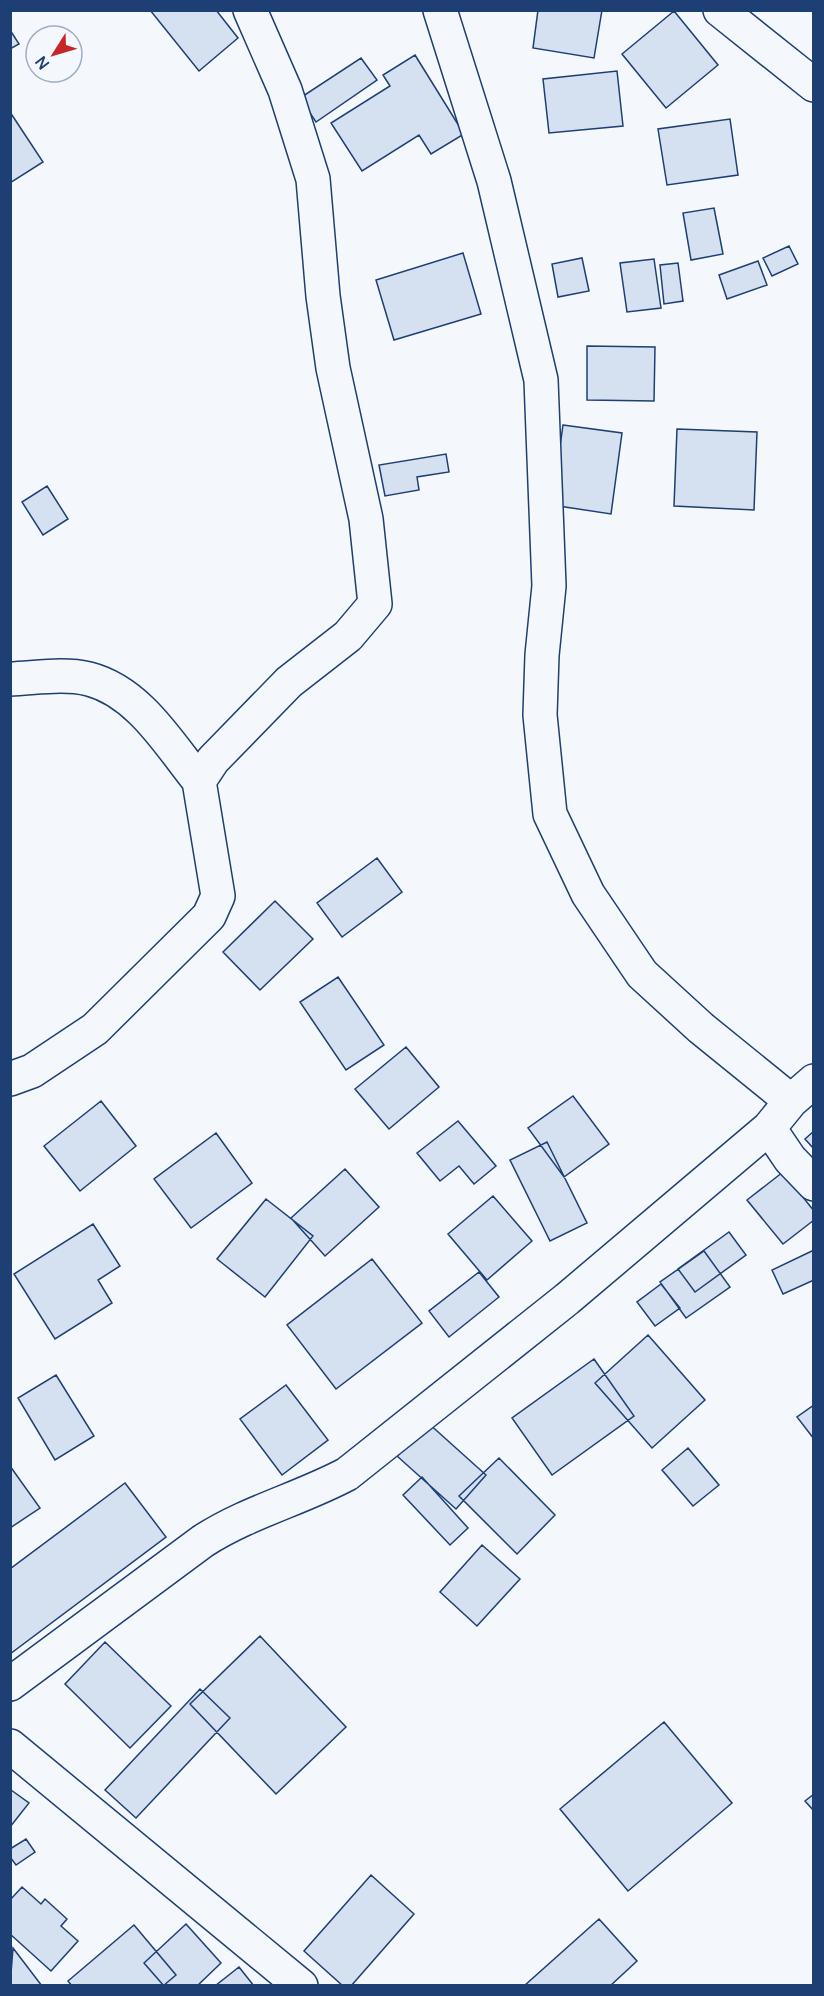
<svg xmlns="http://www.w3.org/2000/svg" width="824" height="1996" font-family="Manrope,sans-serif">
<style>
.building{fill:#d5e0f0;stroke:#1d3f73;stroke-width:1.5}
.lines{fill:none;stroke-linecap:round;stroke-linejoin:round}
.minor-casing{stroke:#1d3f73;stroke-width:36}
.minor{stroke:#f4f7fb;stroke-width:33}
</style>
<rect width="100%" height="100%" fill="#f4f7fb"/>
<!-- building -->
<path class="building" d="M 150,10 L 216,10 L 238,38 L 199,71 Z
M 538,10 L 602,10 L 594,58 L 533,48 Z
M 674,11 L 718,65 L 666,108 L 622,54 Z
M 10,30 L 19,44 L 10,49 Z
M 415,55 L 464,134 L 431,154 L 419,135 L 362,171 L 331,123 L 390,86 L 383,75 Z
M 361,58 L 377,80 L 316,122 L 300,98 Z
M 617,71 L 623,126 L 549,133 L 543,79 Z
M 10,112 L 43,162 L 10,183 Z
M 730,119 L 738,175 L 667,185 L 658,129 Z
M 714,208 L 723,254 L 691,260 L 683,213 Z
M 789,246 L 798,264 L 772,276 L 763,258 Z
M 463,253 L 481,314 L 394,340 L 376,280 Z
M 582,258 L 589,291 L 558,297 L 552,264 Z
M 654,259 L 661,308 L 627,312 L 620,263 Z
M 758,261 L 767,285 L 727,299 L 719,275 Z
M 678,263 L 683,301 L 664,304 L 660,265 Z
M 587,346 L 655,347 L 654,401 L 587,400 Z
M 563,425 L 622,433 L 611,514 L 552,505 Z
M 677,429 L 757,432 L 754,510 L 674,506 Z
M 446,454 L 449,472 L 417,477 L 419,490 L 385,496 L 379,465 Z
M 47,486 L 68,519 L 43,535 L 22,502 Z
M 377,858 L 402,892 L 342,937 L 317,903 Z
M 275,901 L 313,939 L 260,990 L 223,952 Z
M 338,977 L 384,1045 L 346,1070 L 300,1002 Z
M 406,1047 L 439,1087 L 389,1129 L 355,1089 Z
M 573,1096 L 609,1144 L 564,1177 L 528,1128 Z
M 101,1101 L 136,1146 L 80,1191 L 44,1146 Z
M 458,1121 L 496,1166 L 474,1184 L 459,1166 L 440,1181 L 417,1153 Z
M 814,1131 L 814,1149 L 805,1139 Z
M 216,1133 L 252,1183 L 191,1228 L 154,1179 Z
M 547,1142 L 587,1223 L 550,1241 L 510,1160 Z
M 345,1169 L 379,1207 L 325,1256 L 291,1218 Z
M 783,1172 L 814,1211 L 814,1220 L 783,1244 L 747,1200 Z
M 493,1196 L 532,1241 L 487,1280 L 448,1234 Z
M 266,1199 L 313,1236 L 265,1297 L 217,1259 Z
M 93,1224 L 120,1266 L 98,1280 L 112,1303 L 55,1339 L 14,1274 Z
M 729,1232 L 746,1255 L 695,1292 L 678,1269 Z
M 814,1250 L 814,1280 L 783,1294 L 772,1270 Z
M 704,1251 L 730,1287 L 686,1318 L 660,1282 Z
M 372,1259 L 422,1323 L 336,1389 L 287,1325 Z
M 479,1272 L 499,1297 L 449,1337 L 429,1311 Z
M 661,1284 L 680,1308 L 655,1326 L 637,1302 Z
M 648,1335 L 705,1400 L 652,1448 L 595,1383 Z
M 594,1359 L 634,1416 L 552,1475 L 512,1418 Z
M 56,1375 L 94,1436 L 55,1460 L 18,1398 Z
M 286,1385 L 328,1440 L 282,1475 L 240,1419 Z
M 814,1405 L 814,1439 L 797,1417 Z
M 427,1422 L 486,1475 L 456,1509 L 397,1456 Z
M 688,1448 L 719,1485 L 693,1506 L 662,1470 Z
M 499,1458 L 555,1515 L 517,1554 L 459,1496 Z
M 10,1466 L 40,1508 L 10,1528 Z
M 422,1477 L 468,1528 L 450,1545 L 403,1495 Z
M 125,1483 L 166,1537 L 10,1654 L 10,1569 Z
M 482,1545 L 520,1579 L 477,1626 L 440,1592 Z
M 260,1636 L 346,1727 L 276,1794 L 190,1704 Z
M 105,1642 L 171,1706 L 130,1748 L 65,1684 Z
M 200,1689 L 230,1718 L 136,1818 L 105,1790 Z
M 664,1722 L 732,1803 L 628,1891 L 560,1809 Z
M 11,1790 L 29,1803 L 10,1827 L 10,1791 Z
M 814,1794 L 814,1811 L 805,1801 Z
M 26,1839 L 35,1852 L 16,1865 L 10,1857 L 10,1849 Z
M 371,1875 L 414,1914 L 351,1986 L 343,1986 L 304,1951 Z
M 22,1887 L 41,1904 L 45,1899 L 67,1919 L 61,1926 L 78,1941 L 51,1971 L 10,1934 L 10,1900 Z
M 599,1919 L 637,1961 L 610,1986 L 524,1986 Z
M 186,1924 L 221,1963 L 197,1986 L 164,1986 L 144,1963 Z
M 134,1925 L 176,1975 L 163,1986 L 72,1986 L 68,1981 Z
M 13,1948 L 42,1986 L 10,1986 Z
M 239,1967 L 254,1986 L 215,1986 Z"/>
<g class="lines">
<defs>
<path id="minor" d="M 440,10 L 494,181 L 541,380 L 549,586 L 542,655 L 540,715 L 550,814 L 588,894 L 642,974 L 701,1028 L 791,1101
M 720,10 L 814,85
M 10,679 C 36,678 64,673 89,679 C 139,692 169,744 199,781
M 10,1079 L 32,1071 L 95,1029 L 209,916 L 218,896 L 199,781 L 213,760 L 289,682 L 348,636 L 375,604 L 366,519 L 333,368 L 323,296 L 313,179 L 285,90 L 250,10
M 769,1128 L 790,1159 L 814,1184
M 10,1684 L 203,1541 C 248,1512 300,1499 347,1474 L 567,1299 L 769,1128 L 791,1101 L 814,1081
M 10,1746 L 301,1986"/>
</defs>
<!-- minor casing -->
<use href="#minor" class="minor-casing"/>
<!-- minor -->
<use href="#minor" class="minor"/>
</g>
<!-- border -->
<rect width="824" height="1996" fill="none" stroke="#1d3f73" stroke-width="24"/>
<!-- north arrow -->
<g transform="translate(54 54) rotate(233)"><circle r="28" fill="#f4f7fb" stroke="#9eadc5" stroke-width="1.5"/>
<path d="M0-4.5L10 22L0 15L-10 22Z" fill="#c62828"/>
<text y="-9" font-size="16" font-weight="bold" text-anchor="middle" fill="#1d3f73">N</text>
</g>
</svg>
